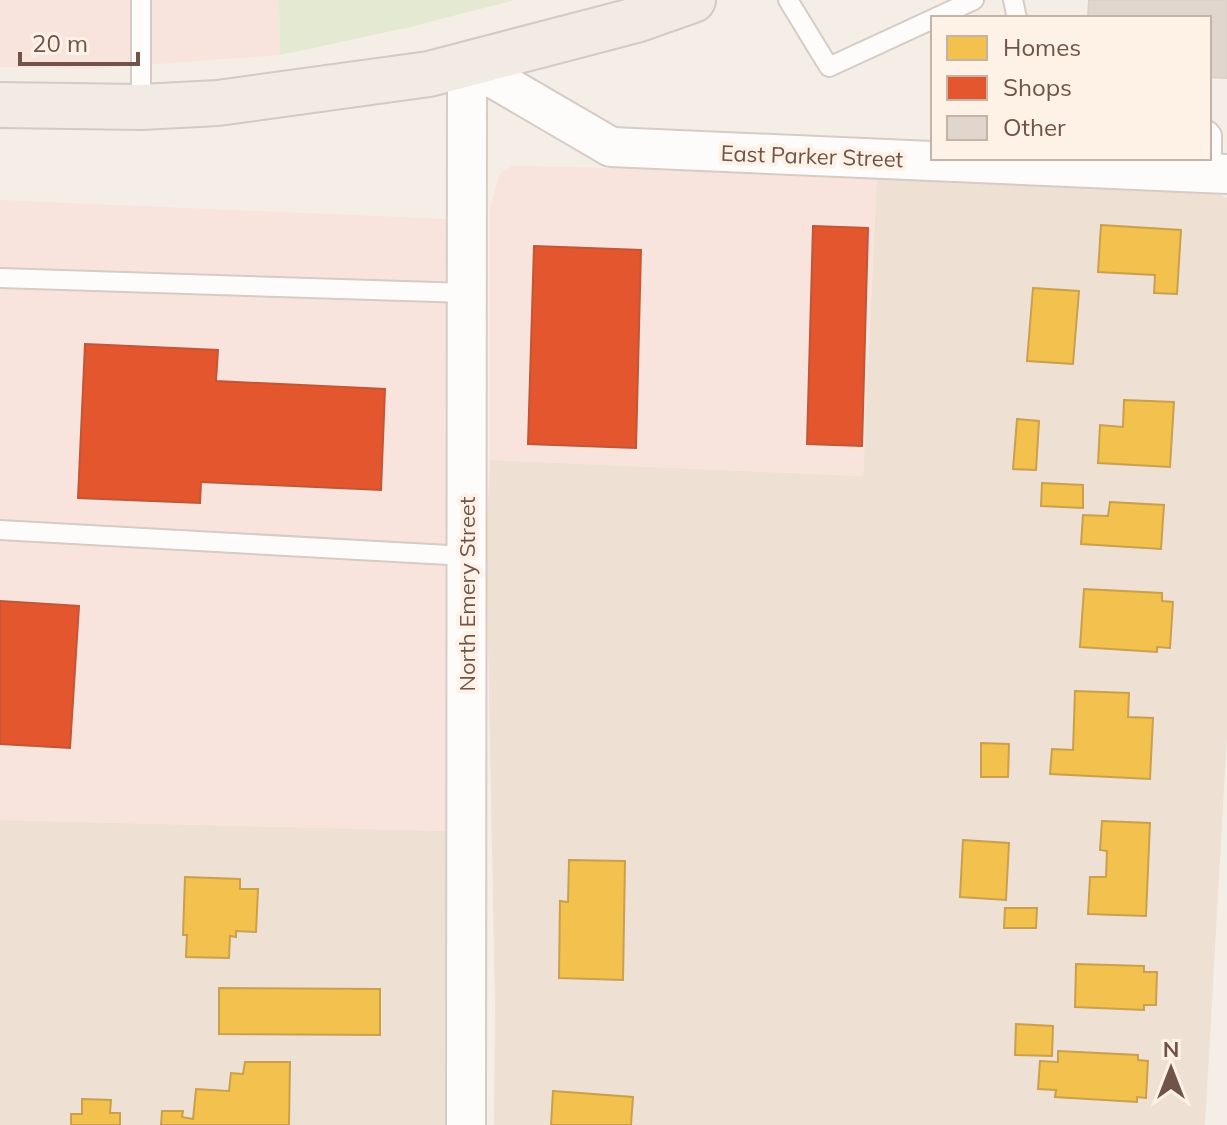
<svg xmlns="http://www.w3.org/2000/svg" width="1227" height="1125" font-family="Mulish,sans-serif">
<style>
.residential{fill:#eee0d3}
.commercial{fill:#f8e4dc}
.green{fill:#e3ead1}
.homes{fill:#f2c14e;stroke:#cba04c;stroke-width:2}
.shops{fill:#e4572e;stroke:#c25636;stroke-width:2}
.building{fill:#e1d6ce;stroke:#ddd0c9;stroke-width:2}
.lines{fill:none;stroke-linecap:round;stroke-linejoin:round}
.lane-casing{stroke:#d6cbc5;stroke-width:22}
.street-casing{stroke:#d6cbc5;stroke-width:42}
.primary-casing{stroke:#d4c9c4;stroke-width:48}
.lane{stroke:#fefcfb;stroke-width:18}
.street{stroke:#fefcfb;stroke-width:38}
.primary{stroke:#f1ebe3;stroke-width:44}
.labels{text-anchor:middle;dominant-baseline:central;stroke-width:8;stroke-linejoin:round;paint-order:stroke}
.street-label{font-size:22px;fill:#715349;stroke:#fef2e6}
</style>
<rect width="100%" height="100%" fill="#f5eee6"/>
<!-- residential -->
<path class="residential" d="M 877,173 L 1216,193 L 1227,198 L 1227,736 L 1205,1125 L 494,1125 L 495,1004 L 486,542 L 490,460 L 863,476 Z
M 0,820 L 450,831 L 457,1125 L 0,1125 Z"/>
<!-- commercial -->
<path class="commercial" d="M 0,0 L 279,0 L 280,55 L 90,69 L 0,67 Z
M 512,166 L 877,173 L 863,476 L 490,460 L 490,208 L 500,173 Z
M 0,200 L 446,219 L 450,831 L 0,820 Z"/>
<!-- green -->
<path class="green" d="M 279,0 L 515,0 L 406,28 L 280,55 Z"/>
<!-- homes -->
<path class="homes" d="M 1101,225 L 1181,230 L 1177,294 L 1154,293 L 1155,275 L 1098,272 Z
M 1033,288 L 1079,291 L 1073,364 L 1027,361 Z
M 1124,400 L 1174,402 L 1170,467 L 1098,463 L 1100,425 L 1123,427 Z
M 1017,419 L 1039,421 L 1036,470 L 1013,469 Z
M 1042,483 L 1083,485 L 1083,508 L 1041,506 Z
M 1110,502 L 1164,505 L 1161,549 L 1081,544 L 1083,515 L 1108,516 Z
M 1084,589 L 1162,593 L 1162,601 L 1173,602 L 1170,648 L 1157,647 L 1157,652 L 1080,647 Z
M 1075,691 L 1129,693 L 1128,717 L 1153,718 L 1150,779 L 1050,774 L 1052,749 L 1073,750 Z
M 981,743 L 1009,744 L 1008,777 L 981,777 Z
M 1102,821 L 1150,823 L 1146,916 L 1088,914 L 1090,877 L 1106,877 L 1107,851 L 1100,850 Z
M 963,840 L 1009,843 L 1006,900 L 960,897 Z
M 569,860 L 625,861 L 623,980 L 559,978 L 560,901 L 568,902 Z
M 185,877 L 240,879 L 240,889 L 258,889 L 256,932 L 236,931 L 236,937 L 230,936 L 229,958 L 186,957 L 187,935 L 183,935 Z
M 1005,908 L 1037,908 L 1036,928 L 1004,928 Z
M 1076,964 L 1144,966 L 1144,972 L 1157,972 L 1156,1005 L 1144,1005 L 1144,1010 L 1075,1007 Z
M 219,988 L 380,989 L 380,1035 L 219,1034 Z
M 1016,1024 L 1053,1026 L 1052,1056 L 1015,1055 Z
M 1058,1051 L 1138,1055 L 1138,1060 L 1148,1061 L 1146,1098 L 1137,1097 L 1137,1102 L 1055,1097 L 1056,1090 L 1038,1089 L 1040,1061 L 1058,1062 Z
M 245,1062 L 290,1062 L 289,1125 L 161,1125 L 162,1111 L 183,1111 L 182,1117 L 193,1119 L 196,1089 L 229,1091 L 231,1073 L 243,1074 Z
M 553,1091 L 633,1097 L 631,1125 L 551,1125 Z
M 82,1099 L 111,1100 L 110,1113 L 120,1113 L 120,1125 L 71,1125 L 71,1114 L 82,1114 Z"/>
<!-- shops -->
<path class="shops" d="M 813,226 L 868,228 L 862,446 L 807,444 Z
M 534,246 L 641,250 L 636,448 L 528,444 Z
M 85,344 L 218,350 L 216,381 L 385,389 L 381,490 L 201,482 L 200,503 L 78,498 Z
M 0,601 L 79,606 L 70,748 L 0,744 Z"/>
<!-- building -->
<path class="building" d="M 1089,0 L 1227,0 L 1227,78 L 1209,77 L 1209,18 L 1088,18 Z"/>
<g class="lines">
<defs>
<path id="lane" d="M 141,0 L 141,107
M 788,0 L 829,67 L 933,19
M 1013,0 L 1017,18
M 935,18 L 974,0
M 1209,131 L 1212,135 L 1212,173
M 0,278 L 467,293
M 0,530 L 467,556"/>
<path id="street" d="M 467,63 L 611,147 L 1227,174
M 466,1125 L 467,63"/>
<path id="primary" d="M 0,105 L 141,107 L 218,103 L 429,74 L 636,20 L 693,0"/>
</defs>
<!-- lane casing -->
<use href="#lane" class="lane-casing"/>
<!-- street casing -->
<use href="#street" class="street-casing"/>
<!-- primary casing -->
<use href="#primary" class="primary-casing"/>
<!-- lane -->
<use href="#lane" class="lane"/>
<!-- street -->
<use href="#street" class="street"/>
<!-- primary -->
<use href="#primary" class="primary"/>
</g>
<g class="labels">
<!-- street labels -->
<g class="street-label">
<text transform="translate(812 156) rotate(2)">East Parker Street</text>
<text transform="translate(467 594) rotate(-90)">North Emery Street</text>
</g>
</g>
<!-- legend -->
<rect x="931" y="16" width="280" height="144" fill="#fef2e6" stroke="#c6b2a7" stroke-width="2"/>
<rect x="947" y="36" width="40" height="24" fill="#f2c14e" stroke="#c6b2a7" stroke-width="2"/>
<text x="1003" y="56" font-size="24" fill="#715349">Homes</text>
<rect x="947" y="76" width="40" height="24" fill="#e4572e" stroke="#c6b2a7" stroke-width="2"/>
<text x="1003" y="96" font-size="24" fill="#715349">Shops</text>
<rect x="947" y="116" width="40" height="24" fill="#e1d6ce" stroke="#c6b2a7" stroke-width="2"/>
<text x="1003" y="136" font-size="24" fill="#715349">Other</text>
<!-- north arrow -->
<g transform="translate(1171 1069)" stroke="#fef2e6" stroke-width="6" paint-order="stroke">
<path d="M0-6L14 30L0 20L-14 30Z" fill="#715349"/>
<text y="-12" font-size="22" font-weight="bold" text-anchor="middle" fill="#715349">N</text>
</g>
<!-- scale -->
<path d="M20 52v12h118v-12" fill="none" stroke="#715349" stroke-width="4"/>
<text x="32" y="52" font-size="24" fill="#715349" stroke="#fef2e6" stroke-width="6" paint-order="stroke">20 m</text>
</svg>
